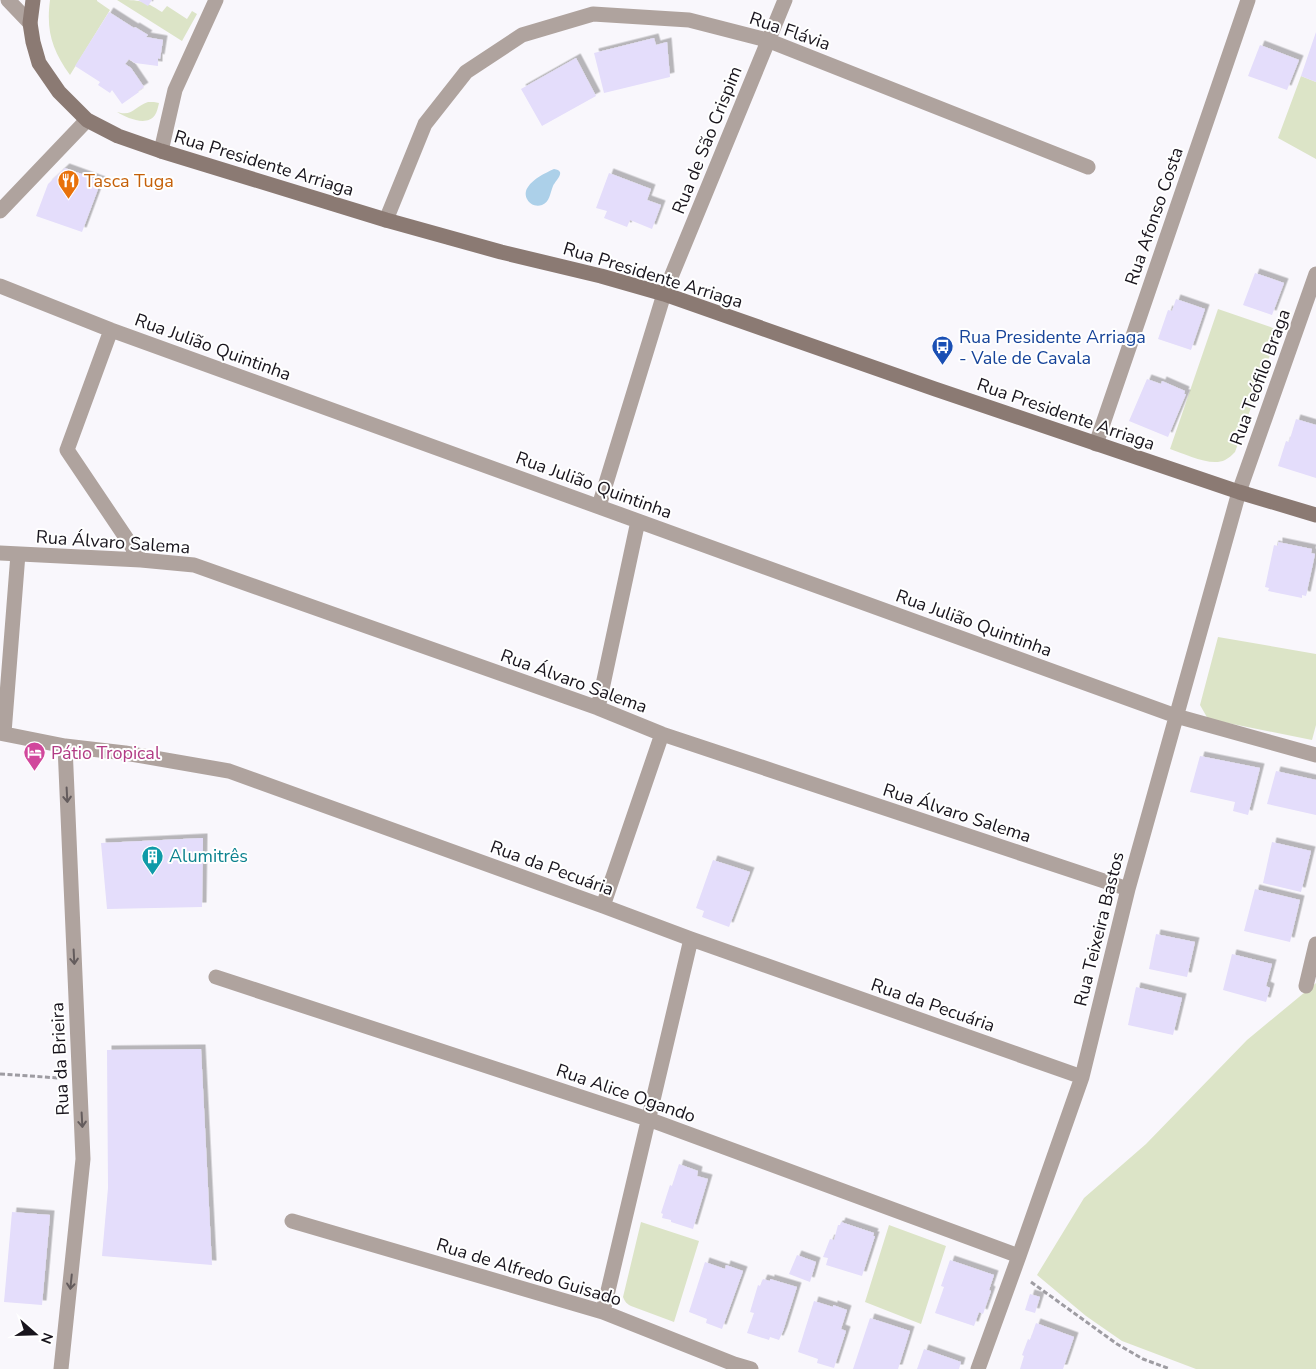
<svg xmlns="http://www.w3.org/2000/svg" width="1316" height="1369" font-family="'Nunito Sans',sans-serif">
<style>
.green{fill:#dce4c7}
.water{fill:#acd0e9}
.building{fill:#e4ddfb;filter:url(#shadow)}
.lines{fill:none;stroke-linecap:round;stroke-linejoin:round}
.path{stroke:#9e9ca2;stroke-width:3;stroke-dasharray:5 2.5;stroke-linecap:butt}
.street{stroke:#afa39e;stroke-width:15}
.secondary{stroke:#8b7a73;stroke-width:15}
.oneway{stroke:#645c5d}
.labels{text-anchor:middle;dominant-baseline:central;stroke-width:4;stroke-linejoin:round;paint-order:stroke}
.street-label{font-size:18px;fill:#18141c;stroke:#fff}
.food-label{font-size:18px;fill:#c56008;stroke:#fff;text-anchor:start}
.transit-label{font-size:18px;fill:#164399;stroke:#fff;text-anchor:start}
.hotel-label{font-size:18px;fill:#b23c85;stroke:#fff;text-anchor:start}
.culture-label{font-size:18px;fill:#0d838f;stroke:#fff;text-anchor:start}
</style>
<defs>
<filter id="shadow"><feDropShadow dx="4.5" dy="-4.5" stdDeviation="0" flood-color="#0004"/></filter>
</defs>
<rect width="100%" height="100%" fill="#f9f7fc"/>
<!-- green -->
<path class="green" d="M 50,0 L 97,0 L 97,1 L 110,10 L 70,75 C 52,50 46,31 50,0 Z
M 117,0 C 140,0 143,0 162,12 L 167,6 L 187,19 L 192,11 L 197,14 L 182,41 Z
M 1301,76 L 1316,82 L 1316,159 L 1278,138 Z
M 148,102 L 154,102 L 159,103 C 158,107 157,112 155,115 C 147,127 127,118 117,112 C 133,117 135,106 148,102 Z
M 1218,309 L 1279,330 L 1235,452 C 1232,455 1229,458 1225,460 C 1211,467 1185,454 1170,449 Z
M 1218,637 L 1316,654 L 1316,725 L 1312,740 L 1208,719 L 1200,705 Z
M 1316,983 L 1316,1369 L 1196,1369 L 1122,1341 L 1086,1316 L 1037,1275 L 1084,1198 L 1146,1144 L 1247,1040 Z
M 641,1222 L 699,1241 L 674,1322 L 631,1306 C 627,1304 625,1302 623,1297 Z
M 889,1225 L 946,1246 L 921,1324 L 865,1302 Z"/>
<!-- water -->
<path class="water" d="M 554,169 C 567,171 556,180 553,186 C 550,193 550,202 542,205 C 531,209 521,196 528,187 C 533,179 545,173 554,169 Z"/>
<!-- building -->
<path class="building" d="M 138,0 L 152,0 L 148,6 Z
M 109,12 L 134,28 L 135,27 L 148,35 L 146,37 L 163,40 L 160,59 L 158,58 L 158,66 L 135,63 L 129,59 L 125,64 L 131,68 L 144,87 L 138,91 L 139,92 L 122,104 L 112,90 L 110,93 L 98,85 L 100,82 L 75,66 Z
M 1316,32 L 1316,82 L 1301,76 Z
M 654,38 L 656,45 L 667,42 L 670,77 L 604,93 L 594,53 Z
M 1260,45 L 1299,60 L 1287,90 L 1248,76 Z
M 576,58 L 596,96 L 542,126 L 521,89 Z
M 65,168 L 101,181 L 82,232 L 36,216 L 48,184 Z
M 609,173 L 651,189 L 647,200 L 661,205 L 652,229 L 630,220 L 627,227 L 604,218 L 607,211 L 596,208 Z
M 1255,273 L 1284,283 L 1272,315 L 1243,305 Z
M 1176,299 L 1205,309 L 1191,350 L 1158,339 L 1168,310 L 1172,311 Z
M 1147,379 L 1161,384 L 1162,381 L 1185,391 L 1184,394 L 1186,394 L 1168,437 L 1129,421 Z
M 1296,419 L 1316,425 L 1316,478 L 1278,466 L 1286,441 L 1289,442 Z
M 1278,542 L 1312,549 L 1311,553 L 1315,554 L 1306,596 L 1302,595 L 1302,598 L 1268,591 L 1269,588 L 1265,587 L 1274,545 L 1278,546 Z
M 1200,756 L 1260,768 L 1248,815 L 1233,811 L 1235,802 L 1190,792 Z
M 1276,771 L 1316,780 L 1316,815 L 1267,804 Z
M 203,838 L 202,907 L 107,909 L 101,843 Z
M 1272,842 L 1311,851 L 1301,892 L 1263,883 Z
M 713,860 L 750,872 L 729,927 L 702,917 L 704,911 L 696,908 Z
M 1255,889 L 1300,900 L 1290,942 L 1244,931 Z
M 1156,934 L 1195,942 L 1187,977 L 1149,969 Z
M 1232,954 L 1272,964 L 1266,986 L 1270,988 L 1266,1002 L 1223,990 Z
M 1136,987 L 1182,998 L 1173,1035 L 1128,1025 Z
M 201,1049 L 212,1265 L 102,1256 L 108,1188 L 107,1050 Z
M 679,1164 L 698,1171 L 697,1176 L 708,1179 L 693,1229 L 671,1222 L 671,1220 L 662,1218 L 663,1214 L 661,1213 L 670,1185 L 672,1186 Z
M 12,1212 L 50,1215 L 42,1305 L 4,1302 Z
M 841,1222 L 874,1233 L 873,1236 L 875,1236 L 862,1276 L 826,1265 L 828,1258 L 823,1257 L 830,1239 L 834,1240 L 838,1225 L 840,1225 Z
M 797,1255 L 816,1262 L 810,1282 L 789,1274 Z
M 950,1260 L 994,1275 L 989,1290 L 991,1291 L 983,1314 L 979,1312 L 974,1326 L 935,1313 L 944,1287 L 941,1286 Z
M 705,1262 L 725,1269 L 726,1265 L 743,1271 L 722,1329 L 706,1323 L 707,1319 L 689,1312 Z
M 763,1279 L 770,1281 L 770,1279 L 797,1287 L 783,1331 L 779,1340 L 770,1337 L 769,1340 L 747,1333 L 754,1313 L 750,1312 L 758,1285 L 760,1286 Z
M 1030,1294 L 1040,1297 L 1035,1313 L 1025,1310 Z
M 814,1301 L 833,1307 L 833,1305 L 847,1310 L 841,1329 L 846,1331 L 834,1368 L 817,1363 L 818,1359 L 798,1352 Z
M 870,1318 L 910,1331 L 898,1369 L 853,1369 Z
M 1036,1323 L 1074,1337 L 1063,1369 L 1020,1369 L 1024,1356 L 1022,1355 L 1028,1339 L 1030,1340 Z
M 924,1349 L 961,1362 L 959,1369 L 917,1369 Z"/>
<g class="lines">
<!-- path -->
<path class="path" d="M 0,1074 L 59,1078
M 1031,1282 L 1117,1344 L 1143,1359 L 1170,1369"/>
<!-- street -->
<path class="street" d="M 8,0 L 30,23
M 161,151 L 175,90 L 216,0
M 0,211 L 87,120
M 386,220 L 425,124 L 466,72 L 522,35 L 593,14 L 689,20 L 767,40 L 1088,167
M 0,286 L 111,330 L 1176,716 L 1316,755
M 111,330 L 67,450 L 141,560
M 1096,444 L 1248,0
M 599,506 L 664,294 L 785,0
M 0,553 L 141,560 L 194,565 L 598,708 L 662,734 L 1128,889
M 598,708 L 638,521
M 0,733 L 65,746 L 125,753 L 229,771 L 603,906 L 691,939 L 1082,1077
M 4,733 L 18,554
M 603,906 L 662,734
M 216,977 L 648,1119 L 1019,1256
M 1306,986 L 1316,944
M 292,1221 L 603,1312 L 734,1364 L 751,1369
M 603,1312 L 691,939
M 61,1369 L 83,1159 L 65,746
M 978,1369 L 1019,1256 L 1082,1077 L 1128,889 L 1239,492 L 1316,274"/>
<!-- secondary -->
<path class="secondary" d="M 33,0 L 30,23 L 33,42 L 39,63 L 59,92 L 87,120 L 118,136 L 161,151 L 386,220 L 501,252 L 601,276 L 664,294 L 935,389 L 1239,492 L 1316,515"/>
</g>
<!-- one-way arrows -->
<defs><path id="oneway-shaft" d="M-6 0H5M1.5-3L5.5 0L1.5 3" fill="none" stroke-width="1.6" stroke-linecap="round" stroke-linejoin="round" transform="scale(1.25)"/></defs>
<g class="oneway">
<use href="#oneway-shaft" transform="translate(67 795) rotate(87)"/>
<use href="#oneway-shaft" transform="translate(74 957) rotate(87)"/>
<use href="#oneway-shaft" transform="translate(82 1120) rotate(87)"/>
<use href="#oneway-shaft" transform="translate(71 1282) rotate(96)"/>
</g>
<!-- icons -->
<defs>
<symbol id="restaurant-pin" viewBox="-11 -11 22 30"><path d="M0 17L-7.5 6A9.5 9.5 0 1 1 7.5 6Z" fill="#e8710a" stroke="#fff"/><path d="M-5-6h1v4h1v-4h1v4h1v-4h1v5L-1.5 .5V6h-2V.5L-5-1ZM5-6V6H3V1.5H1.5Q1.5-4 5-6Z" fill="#fff"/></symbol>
<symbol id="bus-pin" viewBox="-11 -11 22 30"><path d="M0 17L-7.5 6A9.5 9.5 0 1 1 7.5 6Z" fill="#1a4fb4" stroke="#fff"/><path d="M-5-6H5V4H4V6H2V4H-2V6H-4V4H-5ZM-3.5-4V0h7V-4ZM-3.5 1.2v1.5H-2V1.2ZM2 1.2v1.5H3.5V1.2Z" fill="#fff"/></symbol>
<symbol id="hotel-pin" viewBox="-11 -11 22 30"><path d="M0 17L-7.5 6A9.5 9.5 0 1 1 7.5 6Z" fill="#d1479c" stroke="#fff"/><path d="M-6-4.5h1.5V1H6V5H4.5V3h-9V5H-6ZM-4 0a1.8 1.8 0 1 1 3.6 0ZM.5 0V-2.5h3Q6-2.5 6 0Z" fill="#fff"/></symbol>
<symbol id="building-pin" viewBox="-11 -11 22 30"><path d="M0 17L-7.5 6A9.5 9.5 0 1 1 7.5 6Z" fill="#0f9aa8" stroke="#fff"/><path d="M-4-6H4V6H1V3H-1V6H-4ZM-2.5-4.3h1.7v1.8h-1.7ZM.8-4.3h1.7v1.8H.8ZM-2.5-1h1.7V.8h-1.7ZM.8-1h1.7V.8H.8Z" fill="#fff"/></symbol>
</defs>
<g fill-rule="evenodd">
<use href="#restaurant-pin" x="56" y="168" width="25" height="34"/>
<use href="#bus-pin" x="930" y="334" width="25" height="34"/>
<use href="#hotel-pin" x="22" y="740" width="25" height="34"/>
<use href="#building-pin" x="140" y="844" width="25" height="34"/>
</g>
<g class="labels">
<!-- street labels -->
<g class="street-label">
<text transform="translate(790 31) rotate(19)">Rua Flávia</text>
<text transform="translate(707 140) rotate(-68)">Rua de São Crispim</text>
<text transform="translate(264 163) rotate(17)">Rua Presidente Arriaga</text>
<text transform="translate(1154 216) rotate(-71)">Rua Afonso Costa</text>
<text transform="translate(653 275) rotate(17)">Rua Presidente Arriaga</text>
<text transform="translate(213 347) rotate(20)">Rua Julião Quintinha</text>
<text transform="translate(1260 377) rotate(-70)">Rua Teófilo Braga</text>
<text transform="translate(1066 414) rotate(19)">Rua Presidente Arriaga</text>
<text transform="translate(594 485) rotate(20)">Rua Julião Quintinha</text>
<text transform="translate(113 542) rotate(4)">Rua Álvaro Salema</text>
<text transform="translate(974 623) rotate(20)">Rua Julião Quintinha</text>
<text transform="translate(574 681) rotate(20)">Rua Álvaro Salema</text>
<text transform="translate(957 813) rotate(18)">Rua Álvaro Salema</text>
<text transform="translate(552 868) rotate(20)">Rua da Pecuária</text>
<text transform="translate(1099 929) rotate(-76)">Rua Teixeira Bastos</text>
<text transform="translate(933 1005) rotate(19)">Rua da Pecuária</text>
<text transform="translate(60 1059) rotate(-93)">Rua da Brieira</text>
<text transform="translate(626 1093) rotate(19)">Rua Alice Ogando</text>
<text transform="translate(529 1272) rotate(17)">Rua de Alfredo Guisado</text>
</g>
<!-- food labels -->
<g class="food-label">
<text x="84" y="181">Tasca Tuga</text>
</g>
<!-- transit labels -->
<g class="transit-label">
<text x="959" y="337">Rua Presidente Arriaga<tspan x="959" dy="21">- Vale de Cavala</tspan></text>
</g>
<!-- hotel labels -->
<g class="hotel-label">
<text x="51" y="753">Pátio Tropical</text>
</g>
<!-- culture labels -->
<g class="culture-label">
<text x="169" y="856">Alumitrês</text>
</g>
</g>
<!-- north arrow -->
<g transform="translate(35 1334) rotate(110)" stroke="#ffffff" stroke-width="4" paint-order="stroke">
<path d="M0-4L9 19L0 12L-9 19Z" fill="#18141c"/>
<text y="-8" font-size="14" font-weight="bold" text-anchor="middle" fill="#18141c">N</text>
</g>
</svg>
